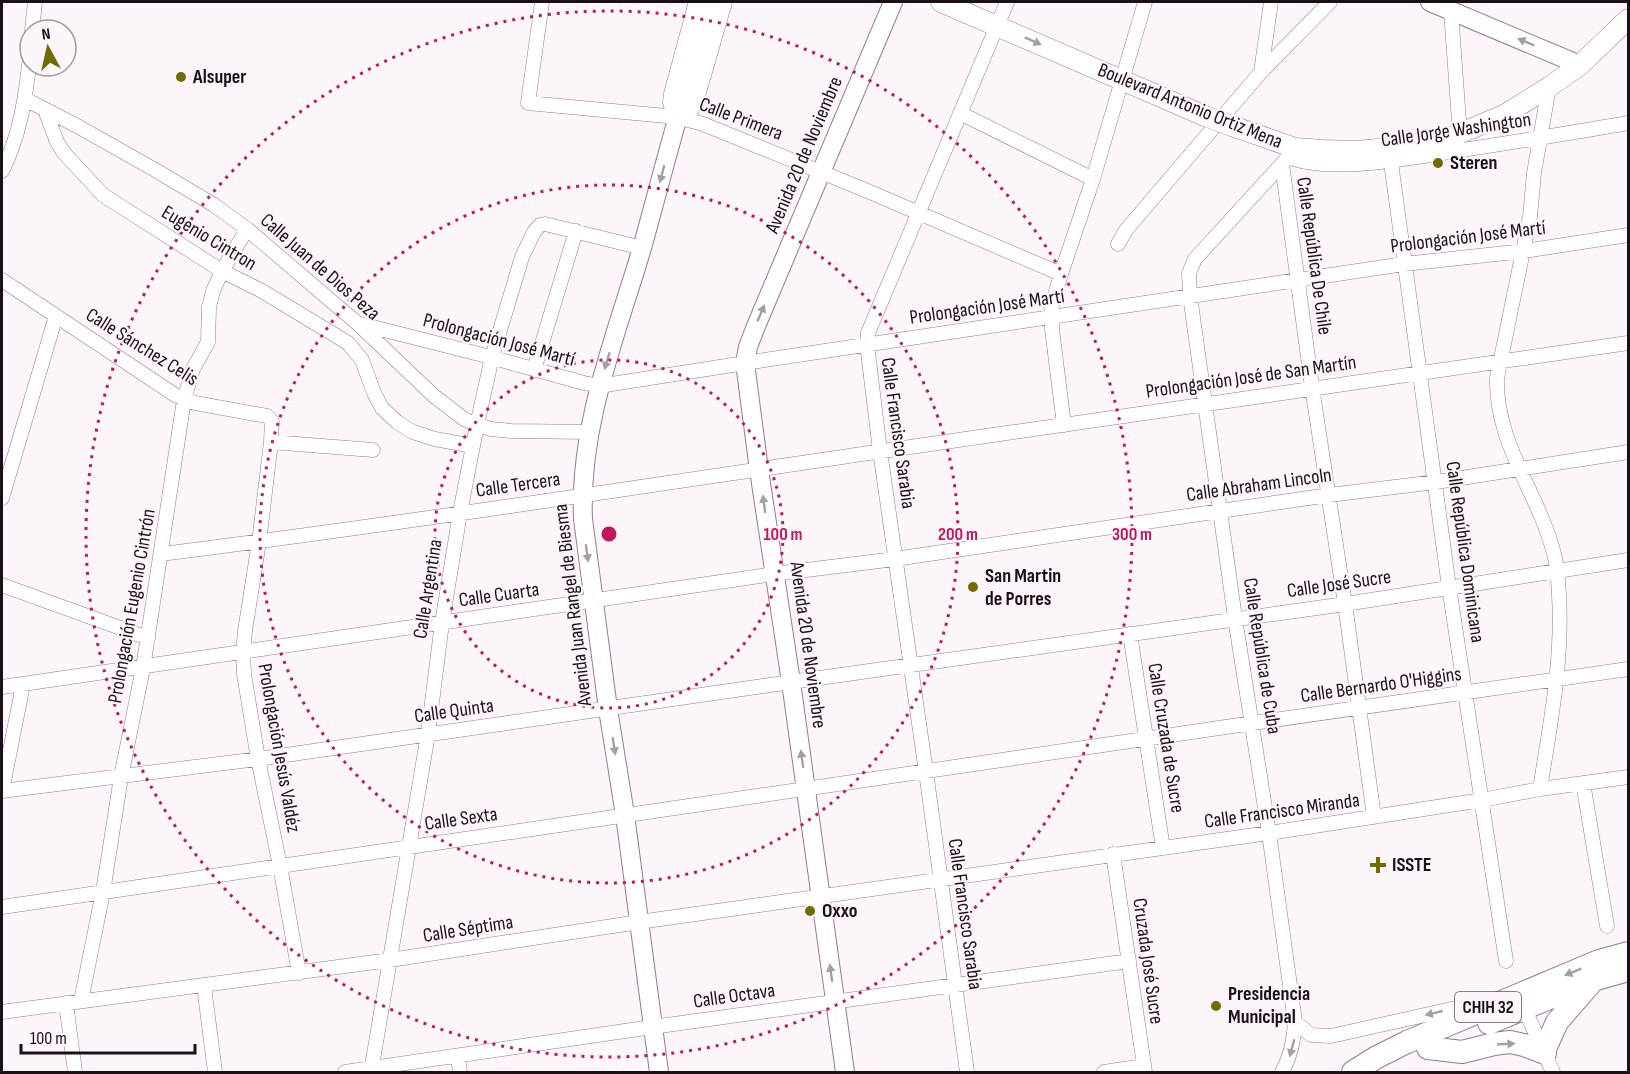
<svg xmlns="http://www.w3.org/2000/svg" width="1630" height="1074" font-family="'Sofia Sans Condensed',sans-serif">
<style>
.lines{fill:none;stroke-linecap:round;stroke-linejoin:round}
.minor-casing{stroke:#967991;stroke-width:15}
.tertiary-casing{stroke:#967991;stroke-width:20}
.secondary-casing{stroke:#967991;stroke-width:21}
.primary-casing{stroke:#967991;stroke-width:24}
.minor{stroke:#fff;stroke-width:14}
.tertiary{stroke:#fff;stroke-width:18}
.secondary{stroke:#fff;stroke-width:20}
.primary{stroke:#fff;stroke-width:22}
.secondary-bridge-casing{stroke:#967991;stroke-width:21;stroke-linecap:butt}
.secondary-bridge{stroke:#fff;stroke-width:20}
.oneway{fill:#a49fa3}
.ring{fill:none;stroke:#c2185b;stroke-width:3;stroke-dasharray:3 6}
.poi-dot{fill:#726a02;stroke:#fcf5fa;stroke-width:2}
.labels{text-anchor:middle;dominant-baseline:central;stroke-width:4.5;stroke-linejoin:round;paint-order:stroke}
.shield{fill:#fcf5fa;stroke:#5e555c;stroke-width:1.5}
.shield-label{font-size:18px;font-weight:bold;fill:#1b1019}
.poi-label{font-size:20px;font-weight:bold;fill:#1b1019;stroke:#fcf5fa;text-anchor:start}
.street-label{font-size:20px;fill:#1b1019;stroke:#fcf5fa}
.centre{fill:#c2185b;stroke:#fcf5fa;stroke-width:3}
.ring-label{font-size:18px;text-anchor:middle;font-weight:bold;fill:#c2185b;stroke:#fcf5fa;stroke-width:4.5;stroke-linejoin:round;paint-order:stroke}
</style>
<rect width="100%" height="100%" fill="#fcf5fa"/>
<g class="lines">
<defs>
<path id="minor" d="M 542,2 L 528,103 L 677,117 L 703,124 L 870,192 L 1061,274
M 1451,11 L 1460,135
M 32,30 L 35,2
M 1261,72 L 1271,2
M 25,99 L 79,127 L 157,171 L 214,205 L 247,229 L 357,323 L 434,396 L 464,419 L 477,425 L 491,429 L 511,431 L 590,432
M 45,110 L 57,142 L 64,153 L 103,195 L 222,271 L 262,291 L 348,343 L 362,360 L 374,393 L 382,408 L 397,422 L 413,432 L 435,439 L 473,446
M 960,113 L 1093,179
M 1389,148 L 1449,587 L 1506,961
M 1288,157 C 1332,174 1409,158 1456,151 C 1514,142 1571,133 1628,123
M 1282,164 L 1312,387 L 1345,604 L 1374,817
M 2,171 C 20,136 26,96 30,56
M 1118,244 L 1126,230 L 1261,72 L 1330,2
M 2,280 L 175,395 L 195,403 L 267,416 L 272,421 L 271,442 L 259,542 L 245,631 L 243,653 L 244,674 L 258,759 L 280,866 L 299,973
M 357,323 L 479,354 L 584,383 L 599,386 L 745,363 L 1404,264 L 1524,251 L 1628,235
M 534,370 L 576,231
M 1064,425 L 1052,329 L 1052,306 L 1061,274 L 1093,179 L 1145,2
M 271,442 L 373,450
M 2,498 L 56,316
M 161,554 C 400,524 638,487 876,452 C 1127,415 1378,379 1628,343
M 2,585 L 148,638
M 1130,634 L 1163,848
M 23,685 L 2,791 L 258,759 L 791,682 L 1345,604 L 1628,560
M 2,687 L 774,574 L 895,559 L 1329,495 L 1436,482 L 1628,452
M 1583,783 L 1607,926
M 1540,789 C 1550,725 1563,661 1559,595 C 1558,581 1558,567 1554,554 C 1539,494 1495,443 1497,378 L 1530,217 L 1534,173 L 1549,87
M 1113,854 L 1145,1072
M 2,907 L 1253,723 L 1628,669
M 204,986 L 215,1072
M 81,1001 L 103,892 L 121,777 L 143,668 L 184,400 L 193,369 L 208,342 L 209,307 L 213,291 L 222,271 L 247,229
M 1521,1001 L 1553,1072
M 66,1003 L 75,1072
M 2,1012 L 390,960 L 639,922 L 1269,833 L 1482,800 L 1540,789 L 1628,777
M 1295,1022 L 1311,1035 L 1331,1036 L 1465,1006 L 1479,1005
M 458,1056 L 460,1072
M 345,1072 L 652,1027 L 1129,961
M 371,1072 L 428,734 L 442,623 L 460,513 L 477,425 L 492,357 L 522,257 L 534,232 L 540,225 L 545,224 L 642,248
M 967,1072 L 926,772 L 880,451 L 867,344 L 868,333 L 1007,2
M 1104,1072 L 1144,1066
M 1282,1072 C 1291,1056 1294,1041 1295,1022 L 1269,833 L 1235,618 L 1190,296 L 1189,273 L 1195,259 L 1282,164 L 1295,148"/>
<path id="tertiary" d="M 1430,2 L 1580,65
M 659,1072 L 625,815 L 608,709 L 583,519 C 579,425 616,336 642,248 C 654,205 665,162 677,120 C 688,80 700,41 712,2
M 845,1072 L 791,682 L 759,470 L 745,363 L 748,347 L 756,326 L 893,2"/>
<path id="secondary" d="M 699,2 L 674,94 L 673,102 L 677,117 L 688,110 L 694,99 L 722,2
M 941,2 L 1205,116
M 1232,126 L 1295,148 L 1323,150 L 1356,151 L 1389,148 L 1444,140 L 1504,115 L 1549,87 L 1580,65 L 1628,19"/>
<path id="primary" d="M 1489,1023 L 1593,980 L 1628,970
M 1428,1048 L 1462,1052 L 1494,1044 L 1510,1042 L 1524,1045 L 1545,1053
M 1544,1051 L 1557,1022 L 1590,984
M 1353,1072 L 1377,1057 L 1407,1042 L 1599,961 L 1628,953"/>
</defs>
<!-- minor casing -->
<use href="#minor" class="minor-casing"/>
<!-- tertiary casing -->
<use href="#tertiary" class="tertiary-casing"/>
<!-- secondary casing -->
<use href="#secondary" class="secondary-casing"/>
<!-- primary casing -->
<use href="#primary" class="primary-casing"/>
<!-- minor -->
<use href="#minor" class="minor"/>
<!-- tertiary -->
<use href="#tertiary" class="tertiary"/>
<!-- secondary -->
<use href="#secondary" class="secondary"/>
<!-- primary -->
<use href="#primary" class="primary"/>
<defs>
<path id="secondary-bridge" d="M 1205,116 L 1232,126"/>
</defs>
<!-- secondary-bridge casing -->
<use href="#secondary-bridge" class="secondary-bridge-casing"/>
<!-- secondary-bridge -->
<use href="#secondary-bridge" class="secondary-bridge"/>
</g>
<!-- one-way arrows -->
<defs><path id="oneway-solid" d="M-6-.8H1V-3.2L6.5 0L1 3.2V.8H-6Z" transform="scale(1.5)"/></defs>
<g class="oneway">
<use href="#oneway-solid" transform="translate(1033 41) rotate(24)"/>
<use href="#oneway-solid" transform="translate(1526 42) rotate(-157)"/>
<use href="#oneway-solid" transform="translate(662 174) rotate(105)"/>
<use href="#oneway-solid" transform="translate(761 313) rotate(-67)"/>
<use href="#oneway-solid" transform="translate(607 361) rotate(107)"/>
<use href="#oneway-solid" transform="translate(764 504) rotate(-98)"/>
<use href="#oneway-solid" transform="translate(587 553) rotate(82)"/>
<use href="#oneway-solid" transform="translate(614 746) rotate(81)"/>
<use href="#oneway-solid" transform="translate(802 759) rotate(-98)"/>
<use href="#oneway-solid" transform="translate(1573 972) rotate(158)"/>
<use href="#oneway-solid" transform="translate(831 973) rotate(-98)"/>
<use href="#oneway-solid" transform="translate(1434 1013) rotate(167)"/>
<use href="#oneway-solid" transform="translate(1506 1044) rotate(-3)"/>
<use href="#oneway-solid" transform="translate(1292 1048) rotate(105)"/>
</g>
<!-- distance rings -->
<g class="ring">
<circle cx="609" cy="534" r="174"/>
<circle cx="609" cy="534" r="349"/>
<circle cx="609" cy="534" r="523"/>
</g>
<!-- markers -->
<g class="poi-dot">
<circle cx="181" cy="77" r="6"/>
<circle cx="1438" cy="163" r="6"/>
<circle cx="973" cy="587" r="6"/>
<path d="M1375 856h6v6h6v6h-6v6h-6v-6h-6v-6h6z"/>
<circle cx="810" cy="911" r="6"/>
<circle cx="1216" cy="1006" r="6"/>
</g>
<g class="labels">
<!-- shield labels -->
<rect class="shield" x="1455" y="992" width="66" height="30" rx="4.5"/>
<g class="shield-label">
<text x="1488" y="1007">CHIH 32</text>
</g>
<!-- poi labels -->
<g class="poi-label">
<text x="193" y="77">Alsuper</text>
<text x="1450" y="163">Steren</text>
<text x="985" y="576">San Martin<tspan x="985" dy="23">de Porres</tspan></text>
<text x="1392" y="865">ISSTE</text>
<text x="822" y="911">Oxxo</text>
<text x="1228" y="994">Presidencia<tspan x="1228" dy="23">Municipal</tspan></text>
</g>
<!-- street labels -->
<g class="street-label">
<text transform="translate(1190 106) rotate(22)">Boulevard Antonio Ortiz Mena</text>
<text transform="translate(741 119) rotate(21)">Calle Primera</text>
<text transform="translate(1456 130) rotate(-8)">Calle Jorge Washington</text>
<text transform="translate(804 155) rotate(-67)">Avenida 20 de Noviembre</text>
<text transform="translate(1468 237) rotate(-7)">Prolongación José Martí</text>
<text transform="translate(209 238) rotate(31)">Eugenio Cintron</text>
<text transform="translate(1314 256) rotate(82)">Calle República De Chile</text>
<text transform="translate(320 267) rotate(41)">Calle Juan de Dios Peza</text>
<text transform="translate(987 307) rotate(-8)">Prolongación José Martí</text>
<text transform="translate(499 340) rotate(15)">Prolongación José Martí</text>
<text transform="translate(142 347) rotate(32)">Calle Sánchez Celis</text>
<text transform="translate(1251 377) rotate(-8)">Prolongación José de San Martín</text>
<text transform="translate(898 433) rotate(82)">Calle Francisco Sarabia</text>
<text transform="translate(518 485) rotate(-8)">Calle Tercera</text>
<text transform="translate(1259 485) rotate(-8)">Calle Abraham Lincoln</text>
<text transform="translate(1465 552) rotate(82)">Calle República Dominicana</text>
<text transform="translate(1339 584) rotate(-8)">Calle José Sucre</text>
<text transform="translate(428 589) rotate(-81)">Calle Argentina</text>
<text transform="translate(499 595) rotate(-8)">Calle Cuarta</text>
<text transform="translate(573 605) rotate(-97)">Avenida Juan Rangel de Biesma</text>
<text transform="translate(132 606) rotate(-80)">Prolongación Eugenio Cintrón</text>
<text transform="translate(808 645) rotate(82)">Avenida 20 de Noviembre</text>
<text transform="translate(1262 656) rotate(81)">Calle República de Cuba</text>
<text transform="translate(1381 685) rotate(-8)">Calle Bernardo O'Higgins</text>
<text transform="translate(454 711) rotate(-8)">Calle Quinta</text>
<text transform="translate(1166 738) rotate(81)">Calle Cruzada de Sucre</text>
<text transform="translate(279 748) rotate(80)">Prolongación Jesús Valdéz</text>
<text transform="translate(1282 811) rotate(-8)">Calle Francisco Miranda</text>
<text transform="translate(461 819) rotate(-8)">Calle Sexta</text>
<text transform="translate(965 914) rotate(82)">Calle Francisco Sarabia</text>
<text transform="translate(468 929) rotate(-9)">Calle Séptima</text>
<text transform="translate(1148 961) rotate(82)">Cruzada José Sucre</text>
<text transform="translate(734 996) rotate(-8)">Calle Octava</text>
</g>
</g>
<circle cx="609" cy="534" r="9" class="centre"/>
<g class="ring-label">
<text x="783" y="540">100 m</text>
<text x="958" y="540">200 m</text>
<text x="1132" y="540">300 m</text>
</g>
<!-- border -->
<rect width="1630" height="1074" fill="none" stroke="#1b1019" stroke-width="6"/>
<!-- north arrow -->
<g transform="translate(48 48) rotate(352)"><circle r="28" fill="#fcf5fa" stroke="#a299a0" stroke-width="1.5"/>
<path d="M0-4.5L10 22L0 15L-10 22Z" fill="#726a02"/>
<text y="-9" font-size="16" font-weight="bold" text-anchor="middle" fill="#1b1019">N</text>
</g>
<!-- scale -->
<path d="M21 1044v9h174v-9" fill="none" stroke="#1b1019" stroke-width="3"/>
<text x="30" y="1044" font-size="18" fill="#1b1019" stroke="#fcf5fa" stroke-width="4.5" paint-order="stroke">100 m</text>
</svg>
